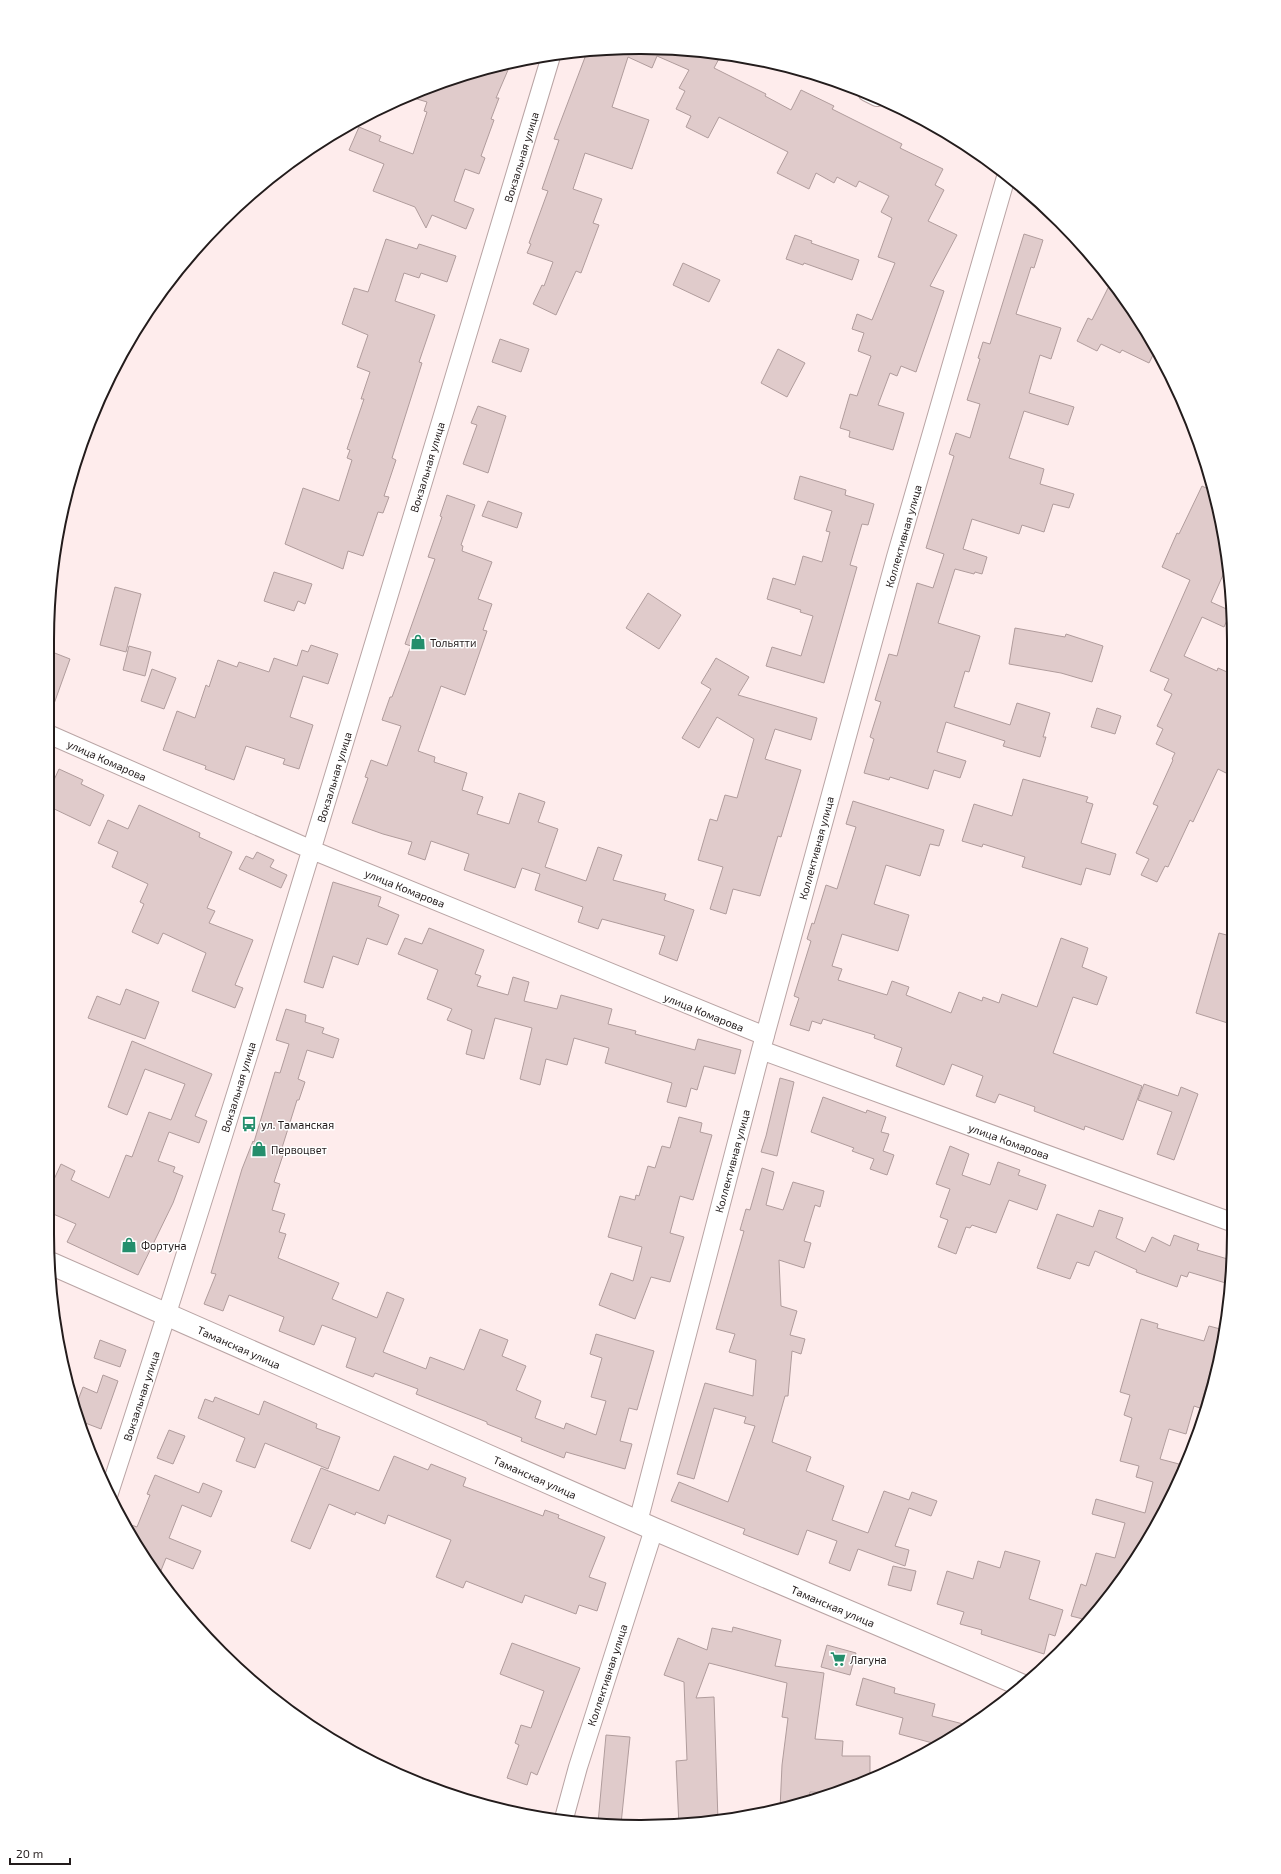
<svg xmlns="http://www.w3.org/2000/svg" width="1281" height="1874" font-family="'Exo 2',sans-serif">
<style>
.building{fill:#e0cbcb;stroke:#b09c9c}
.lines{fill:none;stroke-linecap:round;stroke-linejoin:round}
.minor-casing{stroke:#b9a4a4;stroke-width:20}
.tertiary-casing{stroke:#b9a4a4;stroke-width:24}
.minor{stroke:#fff;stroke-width:18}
.tertiary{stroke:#fff;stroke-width:22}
.labels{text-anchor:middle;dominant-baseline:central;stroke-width:3;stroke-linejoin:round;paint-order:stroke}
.street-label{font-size:11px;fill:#231c1c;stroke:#fff}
.poi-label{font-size:11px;fill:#231c1c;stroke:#fff;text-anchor:start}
.rim{fill:none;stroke:#231c1c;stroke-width:2}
</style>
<rect width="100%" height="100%" fill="#feecec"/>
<!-- building -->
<path class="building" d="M 641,47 L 721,55 L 714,68 L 766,94 L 765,96 L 791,110 L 801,90 L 834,106 L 832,109 L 902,144 L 900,148 L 943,169 L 935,185 L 944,190 L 928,221 L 957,235 L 930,286 L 944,291 L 916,372 L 901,366 L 897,376 L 890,373 L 878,405 L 904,413 L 893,450 L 849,437 L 850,431 L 840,428 L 850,394 L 857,396 L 871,356 L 858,351 L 864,333 L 852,329 L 857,314 L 872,320 L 895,263 L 878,257 L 892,218 L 881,212 L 889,196 L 859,181 L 856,187 L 837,177 L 834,183 L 816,173 L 809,189 L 777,173 L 788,152 L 719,117 L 708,138 L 686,127 L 691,116 L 676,109 L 685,91 L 679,88 L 689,70 L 657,56 L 652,68 L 628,57 L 612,107 L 649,120 L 632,169 L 585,153 L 573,189 L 602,199 L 593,223 L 599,225 L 581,273 L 576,271 L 556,315 L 533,304 L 542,285 L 544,286 L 553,262 L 527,253 L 531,244 L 529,243 L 548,191 L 542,189 L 559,140 L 554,139 L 587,52 Z
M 511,63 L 496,98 L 499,98 L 491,119 L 494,120 L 481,156 L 485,158 L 479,174 L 465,169 L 454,201 L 474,209 L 466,229 L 432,215 L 426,228 L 415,207 L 373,191 L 384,164 L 349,150 L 359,127 L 381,136 L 379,141 L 413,154 L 427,112 L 424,111 L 427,102 L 407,96 L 414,92 Z
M 1024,234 L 1043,240 L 1034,268 L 1031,267 L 1016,314 L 1061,328 L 1051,359 L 1040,355 L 1029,393 L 1074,407 L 1068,425 L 1024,411 L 1009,458 L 1044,469 L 1040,484 L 1074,494 L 1069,508 L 1053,504 L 1044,532 L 1022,525 L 1019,534 L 972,519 L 963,549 L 987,557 L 982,574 L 975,572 L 974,574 L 955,569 L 938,623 L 980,636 L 969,672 L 965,671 L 954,707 L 1010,725 L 1017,703 L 1050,713 L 1043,737 L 1046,737 L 1040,757 L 1003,746 L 1005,741 L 946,722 L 937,752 L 966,761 L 960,778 L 934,770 L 928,789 L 890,777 L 889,780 L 864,773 L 874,739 L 870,737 L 881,702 L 875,700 L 889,654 L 897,656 L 917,583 L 933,588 L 944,554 L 926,548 L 954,456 L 949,454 L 956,433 L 970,438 L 980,404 L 967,400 L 980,359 L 978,358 L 983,342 L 990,344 Z
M 795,235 L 812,241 L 811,243 L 859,260 L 852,280 L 804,263 L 803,265 L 786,259 Z
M 386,239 L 417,249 L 419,244 L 456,256 L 447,282 L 421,273 L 419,278 L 404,273 L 395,301 L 435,315 L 419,362 L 422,363 L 392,458 L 396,460 L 384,496 L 389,497 L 383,513 L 378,512 L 363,556 L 348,551 L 343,569 L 285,544 L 303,488 L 339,501 L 352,460 L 347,458 L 350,450 L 347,449 L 364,399 L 361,399 L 370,372 L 357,367 L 368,335 L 342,324 L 354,288 L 368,292 Z
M 683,263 L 720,280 L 709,302 L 673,285 Z
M 1111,282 L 1134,311 L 1156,349 L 1149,363 L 1122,350 L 1120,353 L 1101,344 L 1097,351 L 1077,341 L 1088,318 L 1092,320 Z
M 500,339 L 529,349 L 521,372 L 492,362 Z
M 778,349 L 805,363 L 787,397 L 761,383 Z
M 478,406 L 506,416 L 488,473 L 463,464 L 477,425 L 471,423 Z
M 800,476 L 846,490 L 845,495 L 874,504 L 868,525 L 862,524 L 850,565 L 857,567 L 824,683 L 766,666 L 772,647 L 801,656 L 813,616 L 800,612 L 801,610 L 767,599 L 773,578 L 795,585 L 803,556 L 822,562 L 830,532 L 826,531 L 832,511 L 794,499 Z
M 1202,486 L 1214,492 L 1223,525 L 1227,566 L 1211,602 L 1231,611 L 1224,627 L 1202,617 L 1184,656 L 1217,671 L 1218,668 L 1234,675 L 1234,754 L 1226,773 L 1218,769 L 1193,822 L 1190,820 L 1168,867 L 1165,866 L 1157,882 L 1141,875 L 1149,859 L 1136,853 L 1158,806 L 1153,804 L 1173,760 L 1172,759 L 1175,753 L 1156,744 L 1163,729 L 1157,726 L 1172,694 L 1164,690 L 1169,679 L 1150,671 L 1190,580 L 1162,567 L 1177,533 L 1179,534 Z
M 447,495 L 475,505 L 461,545 L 463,546 L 462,551 L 492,562 L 478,599 L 492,604 L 483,630 L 487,631 L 465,695 L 441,686 L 418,751 L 435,757 L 434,762 L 467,773 L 462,790 L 483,797 L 477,814 L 509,824 L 519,793 L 545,802 L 538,822 L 558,829 L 545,867 L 586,881 L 598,847 L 622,855 L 613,880 L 666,894 L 664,900 L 694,910 L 677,961 L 659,954 L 665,936 L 602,919 L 598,929 L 578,922 L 583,907 L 535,890 L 540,874 L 522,868 L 515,888 L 464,870 L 469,854 L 431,841 L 425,860 L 408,854 L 412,842 L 383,834 L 352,823 L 368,778 L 365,777 L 371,760 L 387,766 L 401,726 L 382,720 L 390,697 L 392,697 L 411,646 L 405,644 L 435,559 L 428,557 L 442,517 L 440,516 Z
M 488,501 L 522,513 L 517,528 L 482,516 Z
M 274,572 L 312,584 L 305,604 L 298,601 L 294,611 L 264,601 Z
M 115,587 L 141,594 L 126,652 L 100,645 Z
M 648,593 L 681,615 L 659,649 L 626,628 Z
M 1015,628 L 1065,637 L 1066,634 L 1103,646 L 1092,682 L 1061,673 L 1009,664 Z
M 311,645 L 338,654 L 328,684 L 303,676 L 290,717 L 313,725 L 299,769 L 283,764 L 285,759 L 246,746 L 234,780 L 205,769 L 206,766 L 163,750 L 177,711 L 195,718 L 206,685 L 209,687 L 218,660 L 237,667 L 239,662 L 269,672 L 274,658 L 297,666 L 302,650 L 308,652 Z
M 129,646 L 151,652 L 145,676 L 123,670 Z
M 47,650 L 70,659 L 50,715 L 48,715 Z
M 716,658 L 749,677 L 738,695 L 817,718 L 811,740 L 775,729 L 765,759 L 801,770 L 781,837 L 778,836 L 760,896 L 733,889 L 726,914 L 710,909 L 723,867 L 698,860 L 710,819 L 717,821 L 725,795 L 737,798 L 754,739 L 717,717 L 699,748 L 682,738 L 711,689 L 701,683 Z
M 152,669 L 176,678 L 164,709 L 141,701 Z
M 1097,708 L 1121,716 L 1115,734 L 1091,727 Z
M 59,769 L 83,780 L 81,784 L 104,795 L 90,826 L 48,806 L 48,793 Z
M 1023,779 L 1088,797 L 1086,802 L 1093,804 L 1081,843 L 1116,854 L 1110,875 L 1086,868 L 1081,885 L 1022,867 L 1025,857 L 983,844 L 982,847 L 962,841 L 974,804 L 1012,816 Z
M 853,801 L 944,830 L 939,846 L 930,844 L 920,876 L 886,865 L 874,904 L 909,915 L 898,951 L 842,934 L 832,966 L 842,969 L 838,980 L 887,995 L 892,981 L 909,987 L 906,995 L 951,1013 L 959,992 L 982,1001 L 983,997 L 999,1003 L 1002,994 L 1037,1007 L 1061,938 L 1088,948 L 1082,967 L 1107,977 L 1097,1005 L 1073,997 L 1053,1053 L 1142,1086 L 1123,1140 L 1085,1126 L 1084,1130 L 1034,1111 L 1035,1107 L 999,1094 L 995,1103 L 976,1096 L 983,1076 L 952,1064 L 944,1085 L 896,1066 L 902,1048 L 874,1038 L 875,1035 L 823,1019 L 821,1024 L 812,1021 L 809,1031 L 790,1025 L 799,998 L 794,996 L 811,941 L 807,939 L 812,923 L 814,924 L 826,885 L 837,889 L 856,827 L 846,824 Z
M 139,805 L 200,833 L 199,837 L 232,852 L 207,908 L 215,911 L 209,923 L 253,940 L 235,985 L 243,988 L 235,1008 L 192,991 L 206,953 L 163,933 L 158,944 L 132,932 L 144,904 L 140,902 L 148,884 L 112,867 L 118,852 L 98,843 L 108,820 L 128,829 Z
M 257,852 L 274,860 L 270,867 L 287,875 L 281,888 L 239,869 L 246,856 L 253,859 Z
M 333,882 L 381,897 L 378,906 L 399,915 L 387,945 L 367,938 L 358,965 L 333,956 L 323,988 L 304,982 Z
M 429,928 L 484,950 L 475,974 L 481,976 L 477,986 L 508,995 L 513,977 L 529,982 L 524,1001 L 557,1009 L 561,995 L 612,1009 L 608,1024 L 636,1031 L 635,1034 L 695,1050 L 698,1039 L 741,1050 L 735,1074 L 704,1066 L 697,1090 L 691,1088 L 686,1107 L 667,1102 L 672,1083 L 605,1063 L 609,1048 L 574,1038 L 567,1065 L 546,1059 L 540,1085 L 520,1079 L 532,1028 L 495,1018 L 484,1059 L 466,1054 L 472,1030 L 447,1020 L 452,1009 L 427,999 L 438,970 L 398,954 L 405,938 L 422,944 Z
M 1219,933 L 1234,937 L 1234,1025 L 1196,1013 Z
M 126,989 L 159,1002 L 145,1039 L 88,1018 L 97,996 L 120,1005 Z
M 286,1009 L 306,1015 L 305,1022 L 324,1028 L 322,1033 L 339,1039 L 333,1058 L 307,1050 L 298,1079 L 305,1082 L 299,1100 L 297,1100 L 281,1151 L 284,1152 L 274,1182 L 280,1184 L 272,1210 L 285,1214 L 279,1232 L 286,1234 L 278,1258 L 339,1283 L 332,1299 L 377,1318 L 387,1292 L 404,1299 L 383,1352 L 426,1369 L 430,1357 L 464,1370 L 480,1329 L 508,1340 L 502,1356 L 526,1366 L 516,1390 L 541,1401 L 535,1418 L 564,1429 L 566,1423 L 596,1435 L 606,1401 L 591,1397 L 602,1358 L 590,1354 L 596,1334 L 654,1351 L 637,1410 L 629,1408 L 620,1441 L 632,1444 L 625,1469 L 566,1452 L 564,1458 L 521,1441 L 522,1438 L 487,1424 L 487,1422 L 416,1394 L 418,1389 L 375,1373 L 373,1377 L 346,1367 L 356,1338 L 322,1325 L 314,1345 L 279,1331 L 284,1317 L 229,1295 L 223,1311 L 204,1304 L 216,1274 L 211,1273 L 242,1169 L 253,1141 L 254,1142 L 275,1072 L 280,1073 L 289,1044 L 276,1040 Z
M 132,1041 L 212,1074 L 195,1116 L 207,1121 L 199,1143 L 169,1132 L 158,1161 L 175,1167 L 173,1172 L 183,1176 L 173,1203 L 138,1275 L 67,1242 L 76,1224 L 51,1213 L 51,1186 L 61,1164 L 75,1171 L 71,1180 L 109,1198 L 126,1155 L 132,1157 L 149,1112 L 171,1120 L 185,1084 L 145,1069 L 127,1115 L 108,1107 Z
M 780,1078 L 794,1082 L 777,1156 L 761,1152 L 766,1136 Z
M 1144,1084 L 1178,1096 L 1181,1087 L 1198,1094 L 1174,1160 L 1157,1154 L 1172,1112 L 1138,1100 Z
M 823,1097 L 866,1113 L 867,1110 L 886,1117 L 881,1132 L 889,1134 L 883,1151 L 894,1155 L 887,1175 L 870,1169 L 874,1159 L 852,1151 L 854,1148 L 811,1132 Z
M 679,1117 L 702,1123 L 700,1132 L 712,1135 L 693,1200 L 680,1196 L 670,1233 L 684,1237 L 670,1282 L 651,1277 L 635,1319 L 599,1305 L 611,1273 L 633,1281 L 642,1247 L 608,1237 L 620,1196 L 635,1200 L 636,1195 L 639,1196 L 648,1166 L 655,1168 L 662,1146 L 670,1148 Z
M 950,1146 L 969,1154 L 962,1175 L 990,1185 L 998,1162 L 1020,1170 L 1018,1175 L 1046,1185 L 1037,1210 L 1009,1200 L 996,1233 L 972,1225 L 970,1228 L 966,1227 L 956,1254 L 938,1247 L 948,1220 L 940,1217 L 950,1189 L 936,1184 Z
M 762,1168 L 774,1172 L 766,1205 L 783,1210 L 793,1182 L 824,1191 L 820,1207 L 815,1205 L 804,1241 L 811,1243 L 804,1268 L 779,1260 L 781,1306 L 797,1311 L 790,1335 L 805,1339 L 801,1354 L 792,1351 L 788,1396 L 785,1396 L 772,1442 L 811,1457 L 806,1471 L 844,1486 L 832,1520 L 868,1533 L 884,1491 L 909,1500 L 912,1492 L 937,1501 L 931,1516 L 909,1508 L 895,1546 L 909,1550 L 905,1566 L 858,1549 L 850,1571 L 829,1563 L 837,1541 L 807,1530 L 798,1555 L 743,1534 L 745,1529 L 671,1501 L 679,1482 L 728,1502 L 755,1426 L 744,1423 L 746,1417 L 714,1408 L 694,1479 L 677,1474 L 705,1383 L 753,1396 L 756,1360 L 729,1352 L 735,1334 L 716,1329 L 744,1231 L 740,1230 L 746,1209 L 750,1210 Z
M 1099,1210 L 1123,1218 L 1116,1238 L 1145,1252 L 1152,1237 L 1170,1246 L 1174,1235 L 1199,1244 L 1197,1250 L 1231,1260 L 1229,1284 L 1189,1272 L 1187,1277 L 1181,1275 L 1177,1287 L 1136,1272 L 1137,1270 L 1095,1251 L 1089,1266 L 1077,1262 L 1070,1279 L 1037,1268 L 1057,1214 L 1093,1227 Z
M 1141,1319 L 1158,1324 L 1157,1328 L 1204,1341 L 1209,1326 L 1224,1330 L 1223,1347 L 1220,1346 L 1213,1369 L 1211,1369 L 1200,1408 L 1194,1406 L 1186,1434 L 1169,1429 L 1160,1459 L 1179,1464 L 1169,1498 L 1134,1563 L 1087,1620 L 1071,1616 L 1081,1584 L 1086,1586 L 1096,1553 L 1115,1558 L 1125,1523 L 1092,1514 L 1096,1499 L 1145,1513 L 1153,1482 L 1136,1477 L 1139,1466 L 1120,1461 L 1132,1418 L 1124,1415 L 1130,1395 L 1120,1392 Z
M 100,1340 L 126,1350 L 120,1367 L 94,1358 Z
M 103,1375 L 118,1381 L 101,1429 L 80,1421 L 75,1408 L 83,1387 L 97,1393 Z
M 215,1397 L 259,1415 L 264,1401 L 317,1424 L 316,1428 L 340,1437 L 328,1469 L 265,1443 L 255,1468 L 236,1461 L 245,1438 L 198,1418 L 205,1399 L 213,1402 Z
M 169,1430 L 185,1436 L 173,1464 L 157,1458 Z
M 394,1456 L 428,1470 L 431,1464 L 466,1478 L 463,1486 L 543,1516 L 545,1510 L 559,1515 L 558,1518 L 605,1537 L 589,1577 L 606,1583 L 597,1611 L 579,1605 L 576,1614 L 525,1595 L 522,1603 L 466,1581 L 463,1588 L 436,1577 L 451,1540 L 388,1515 L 385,1524 L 356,1512 L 355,1515 L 329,1504 L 310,1549 L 291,1541 L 321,1468 L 379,1491 Z
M 155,1475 L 199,1493 L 203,1483 L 222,1491 L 211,1517 L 182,1505 L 169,1538 L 201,1551 L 193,1569 L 166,1558 L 158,1578 L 147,1563 L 123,1522 L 137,1527 L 150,1495 L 147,1494 Z
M 1005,1551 L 1040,1561 L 1029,1599 L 1063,1610 L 1055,1636 L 1049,1634 L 1044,1654 L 981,1634 L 982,1630 L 960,1624 L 964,1612 L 937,1604 L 947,1571 L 973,1579 L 978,1561 L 1000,1568 Z
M 893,1566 L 916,1571 L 911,1591 L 888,1585 Z
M 733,1627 L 781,1640 L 775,1666 L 824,1673 L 815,1739 L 843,1741 L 842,1756 L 870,1756 L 870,1780 L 838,1793 L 810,1792 L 809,1801 L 780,1809 L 782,1765 L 788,1718 L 782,1717 L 787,1683 L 709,1663 L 696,1698 L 714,1697 L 718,1821 L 679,1826 L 676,1761 L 687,1760 L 684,1682 L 664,1675 L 678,1638 L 707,1650 L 712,1628 L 732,1632 Z
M 512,1643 L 580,1668 L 537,1775 L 531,1772 L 527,1785 L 507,1778 L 519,1745 L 515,1743 L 521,1725 L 531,1728 L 544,1691 L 500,1674 Z
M 827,1645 L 856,1653 L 850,1675 L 821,1667 Z
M 863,1678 L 895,1688 L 894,1693 L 935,1704 L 932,1716 L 971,1726 L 940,1745 L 899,1734 L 903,1718 L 856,1705 Z
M 606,1735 L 630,1737 L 621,1824 L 598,1823 Z"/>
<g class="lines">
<defs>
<path id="minor" d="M 867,92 L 877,97
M 48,734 L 312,850 L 765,1036
M 761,1050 L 1234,1223
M 108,1496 C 264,1018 406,537 551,56
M 638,1522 L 761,1050 L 896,557 L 1006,177
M 563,1822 L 578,1767 L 654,1529"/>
<path id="tertiary" d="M 52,1264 L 654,1529 L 1021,1685"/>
</defs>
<!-- minor casing -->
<use href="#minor" class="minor-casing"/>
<!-- tertiary casing -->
<use href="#tertiary" class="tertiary-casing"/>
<!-- minor -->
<use href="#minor" class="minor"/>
<!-- tertiary -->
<use href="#tertiary" class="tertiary"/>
</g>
<!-- icons -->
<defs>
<symbol id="shop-bare" viewBox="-9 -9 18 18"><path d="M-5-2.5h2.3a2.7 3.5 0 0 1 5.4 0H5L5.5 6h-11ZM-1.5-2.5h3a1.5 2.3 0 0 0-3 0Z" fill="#248e6c" stroke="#fff" stroke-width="2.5" paint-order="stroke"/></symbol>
<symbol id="bus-bare" viewBox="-9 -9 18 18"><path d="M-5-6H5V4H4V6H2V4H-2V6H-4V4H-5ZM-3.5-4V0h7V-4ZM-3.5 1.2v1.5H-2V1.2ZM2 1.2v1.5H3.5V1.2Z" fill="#248e6c" stroke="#fff" stroke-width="2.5" paint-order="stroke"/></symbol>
<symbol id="supermarket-bare" viewBox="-9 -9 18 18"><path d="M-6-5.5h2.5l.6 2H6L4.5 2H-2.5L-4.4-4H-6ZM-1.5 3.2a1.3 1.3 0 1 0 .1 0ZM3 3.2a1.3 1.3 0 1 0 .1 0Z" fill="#248e6c" stroke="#fff" stroke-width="2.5" paint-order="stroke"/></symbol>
</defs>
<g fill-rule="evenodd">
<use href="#shop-bare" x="407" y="631" width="22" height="22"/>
<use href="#bus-bare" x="238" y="1113" width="22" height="22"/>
<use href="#shop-bare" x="248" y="1138" width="22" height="22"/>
<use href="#shop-bare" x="118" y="1234" width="22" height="22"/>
<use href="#supermarket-bare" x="827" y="1648" width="22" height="22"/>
</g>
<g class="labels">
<!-- street labels -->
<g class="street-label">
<text transform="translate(521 157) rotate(-73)">Вокзальная улица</text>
<text transform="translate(427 467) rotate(-73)">Вокзальная улица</text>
<text transform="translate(903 536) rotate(-74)">Коллективная улица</text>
<text transform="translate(107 760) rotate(24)">улица Комарова</text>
<text transform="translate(334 777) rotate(-73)">Вокзальная улица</text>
<text transform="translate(816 848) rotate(-75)">Коллективная улица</text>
<text transform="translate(405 888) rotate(22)">улица Комарова</text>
<text transform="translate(704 1012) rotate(22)">улица Комарова</text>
<text transform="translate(238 1087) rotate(-73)">Вокзальная улица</text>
<text transform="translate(1009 1141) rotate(20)">улица Комарова</text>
<text transform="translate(732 1161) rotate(-75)">Коллективная улица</text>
<text transform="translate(239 1347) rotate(24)">Таманская улица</text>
<text transform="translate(141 1396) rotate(-72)">Вокзальная улица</text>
<text transform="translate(535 1477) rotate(24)">Таманская улица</text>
<text transform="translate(833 1606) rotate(23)">Таманская улица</text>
<text transform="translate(607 1675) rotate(-72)">Коллективная улица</text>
</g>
<!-- poi labels -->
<g class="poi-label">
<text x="430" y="642">Тольятти</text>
<text x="261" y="1124">ул. Таманская</text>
<text x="271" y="1149">Первоцвет</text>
<text x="141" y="1245">Фортуна</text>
<text x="850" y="1659">Лагуна</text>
</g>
</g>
<!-- crop -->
<path d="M0 0H1281V1874H0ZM640 54H641A586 586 0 0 1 1227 640V1234A586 586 0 0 1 641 1820H640A586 586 0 0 1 54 1234V640A586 586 0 0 1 640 54Z" fill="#fff" fill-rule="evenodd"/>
<path class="rim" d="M640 54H641A586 586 0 0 1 1227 640V1234A586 586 0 0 1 641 1820H640A586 586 0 0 1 54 1234V640A586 586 0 0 1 640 54Z"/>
<!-- scale -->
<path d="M10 1858v6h60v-6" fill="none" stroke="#231c1c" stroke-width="2"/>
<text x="16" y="1858" font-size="12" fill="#231c1c" stroke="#ffffff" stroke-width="3" paint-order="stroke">20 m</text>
</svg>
